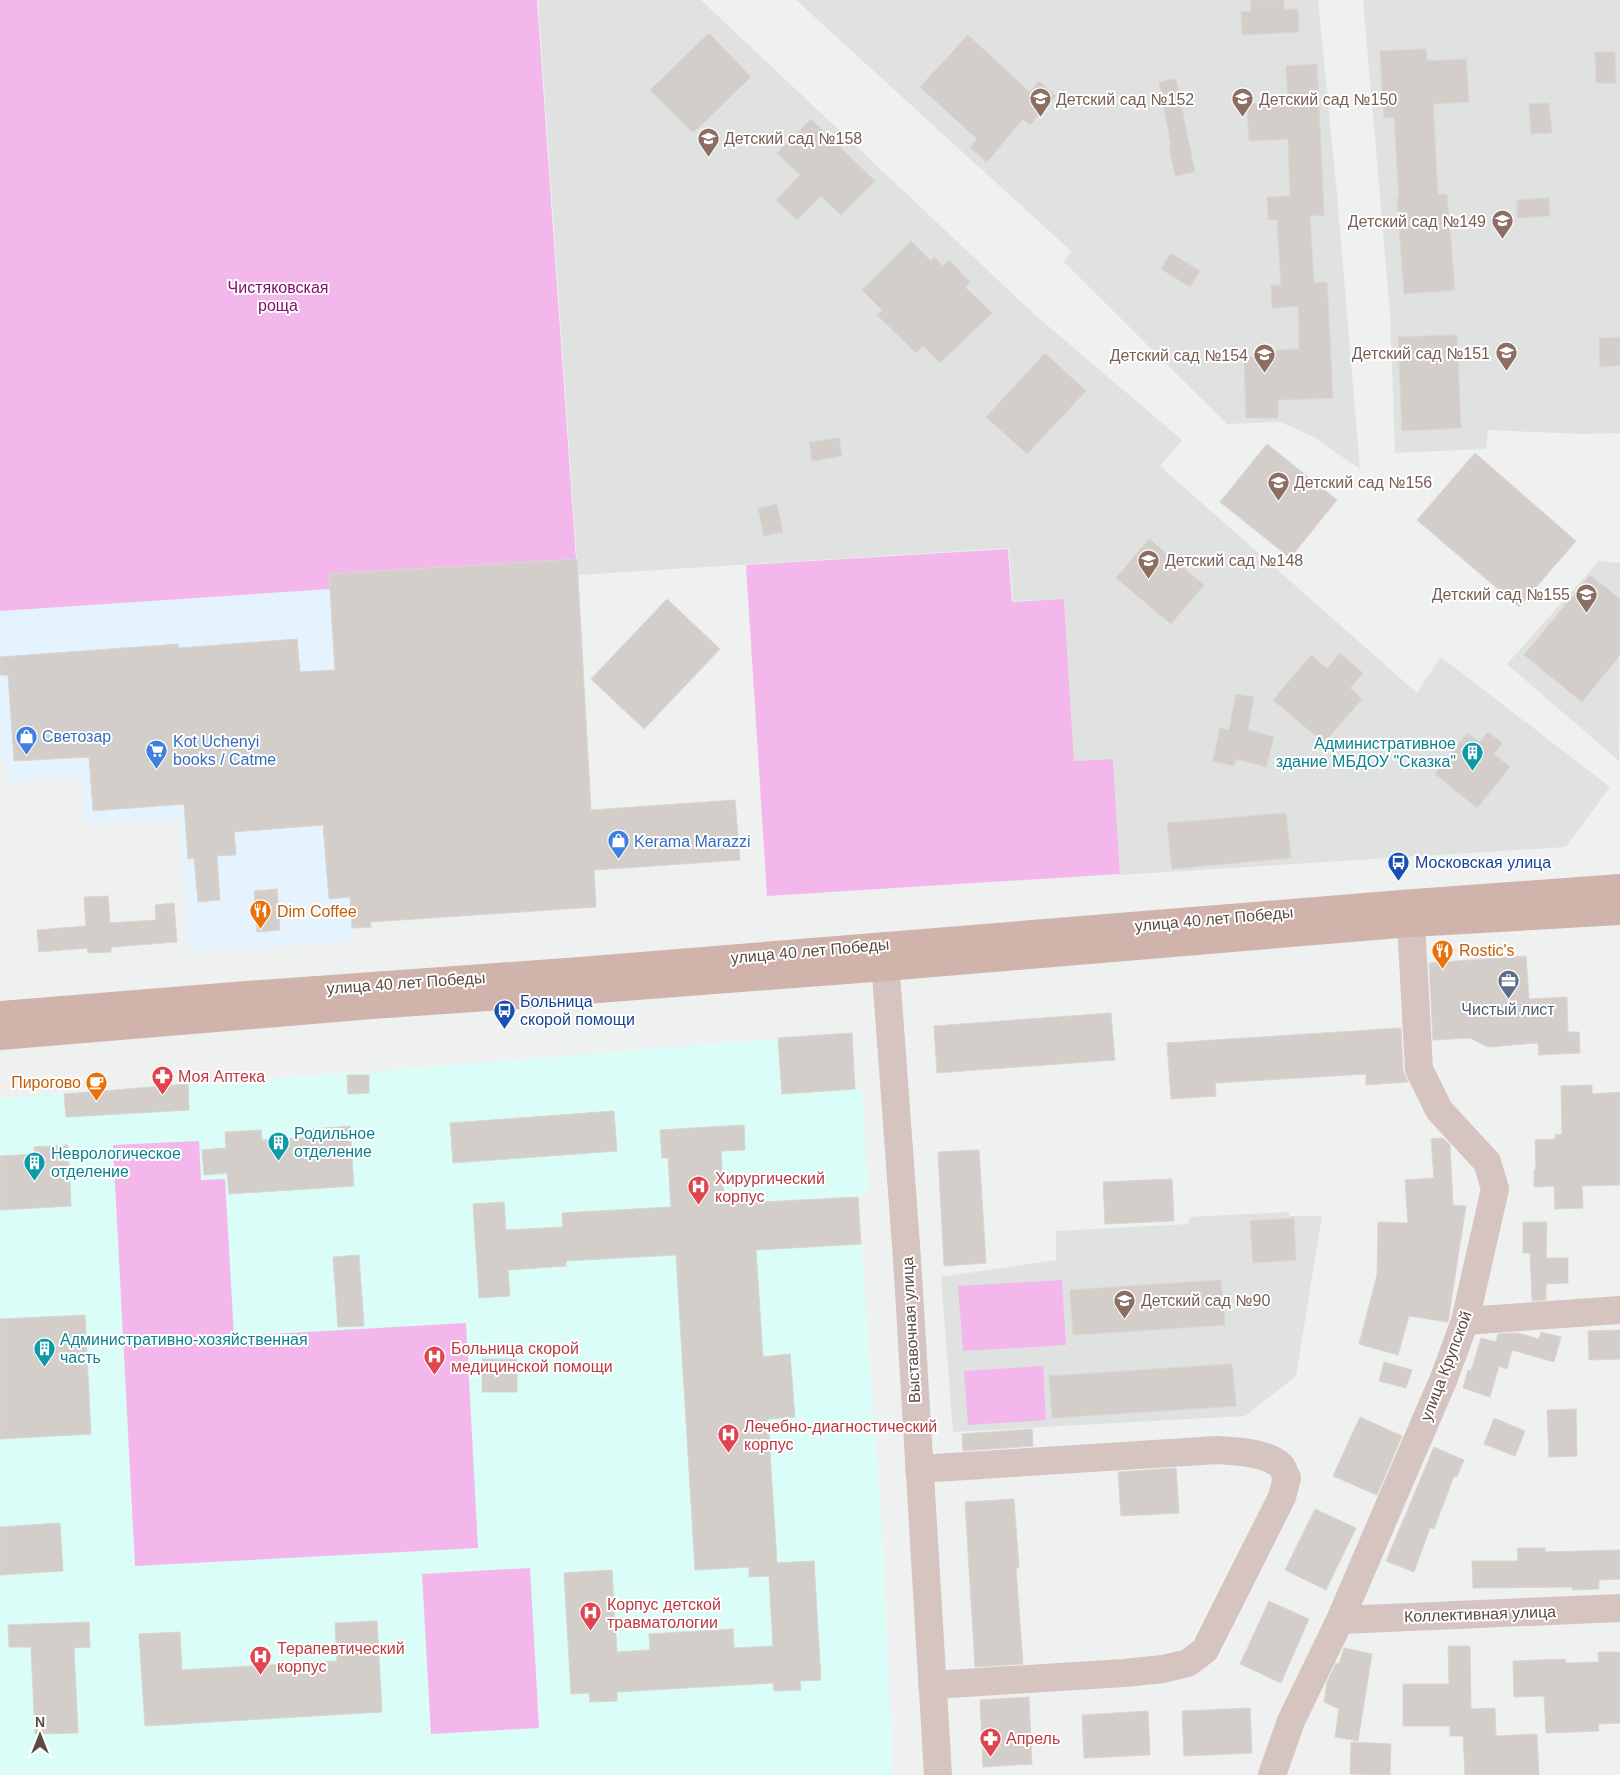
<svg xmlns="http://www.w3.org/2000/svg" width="1620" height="1775" font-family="Helvetica,sans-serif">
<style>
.commercial{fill:#e5f3fe}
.education{fill:#e0e2e1}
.medical{fill:#dbfdf7}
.green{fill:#f3b7ec}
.building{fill:#d3cec9;stroke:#dad5d1}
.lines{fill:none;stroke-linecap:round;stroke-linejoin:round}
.minor{stroke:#d5c4c0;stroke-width:28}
.major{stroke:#d0b3ab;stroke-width:28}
.labels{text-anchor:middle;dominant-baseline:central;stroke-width:4;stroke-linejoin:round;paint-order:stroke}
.education-label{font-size:16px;fill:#785e54;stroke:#fff;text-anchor:start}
.park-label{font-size:16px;fill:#860e6a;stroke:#fff}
.shop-label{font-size:16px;fill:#366cbe;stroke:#fff;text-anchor:start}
.culture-label{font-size:16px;fill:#0d838f;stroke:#fff;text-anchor:start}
.transit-label{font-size:16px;fill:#164399;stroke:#fff;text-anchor:start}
.food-label{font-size:16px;fill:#c56008;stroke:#fff;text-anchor:start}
.street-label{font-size:16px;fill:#5d4944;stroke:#fff}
.service-label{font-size:16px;fill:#4e5e75;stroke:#fff}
.health-label{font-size:16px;fill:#be3a42;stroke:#fff;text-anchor:start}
</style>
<rect width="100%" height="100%" fill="#eef1f0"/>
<!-- commercial -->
<path class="commercial" d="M 330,589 L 353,941 L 189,952 L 180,818 L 85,824 L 82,777 L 8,782 L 6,759 L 0,759 L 0,611 Z"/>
<!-- education -->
<path class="education" d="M 538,0 L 701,0 L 1034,314 L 1182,440 L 1160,466 L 1417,693 L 1441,657 L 1610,787 L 1566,847 L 1120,875 L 1113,759 L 1074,761 L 1064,599 L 1013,601 L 1009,548 L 578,575 Z
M 796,0 L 1318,0 L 1336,184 L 1360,469 L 1312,436 L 1280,422 L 1227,424 L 1064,262 L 1071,251 Z
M 1363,0 L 1620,0 L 1620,433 L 1581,434 L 1488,430 L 1486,449 L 1395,453 L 1390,313 Z
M 1599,561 L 1620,563 L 1619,761 L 1507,664 Z
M 1289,1212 L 1289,1216 L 1322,1216 L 1296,1376 L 1245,1416 L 953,1432 L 941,1277 L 1056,1260 L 1056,1231 L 1189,1224 L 1189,1217 Z"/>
<!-- medical -->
<path class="medical" d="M 852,1033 L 855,1089 L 862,1090 L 868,1190 L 858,1197 L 882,1529 L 893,1775 L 0,1775 L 0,1098 L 378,1071 Z"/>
<!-- green -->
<path class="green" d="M 0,0 L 537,0 L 576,559 L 329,574 L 330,589 L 0,611 Z
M 1008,549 L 1012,602 L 1064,599 L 1074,761 L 1113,759 L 1120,874 L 767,896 L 746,565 Z
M 199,1141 L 201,1180 L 225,1179 L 234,1336 L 466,1323 L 478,1548 L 135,1566 L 113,1145 Z
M 1062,1280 L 1066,1345 L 963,1351 L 958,1286 Z
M 1043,1366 L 1046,1420 L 968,1425 L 964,1371 Z
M 530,1568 L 539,1728 L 431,1734 L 422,1574 Z"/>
<!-- building -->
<path class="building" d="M 1251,0 L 1284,0 L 1284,9 L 1298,9 L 1299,32 L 1242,35 L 1241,12 L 1251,11 Z
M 709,33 L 751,77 L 693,133 L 650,90 Z
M 968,35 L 1030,92 L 1039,81 L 1056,96 L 1030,125 L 1023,119 L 987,162 L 970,148 L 977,139 L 920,87 Z
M 1426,49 L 1427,61 L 1466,59 L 1469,102 L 1433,104 L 1438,195 L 1447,194 L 1455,290 L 1404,294 L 1397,198 L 1399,198 L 1394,117 L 1384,118 L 1380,51 Z
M 1595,52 L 1615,52 L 1616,83 L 1596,83 Z
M 1317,64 L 1324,215 L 1310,216 L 1314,283 L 1327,282 L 1333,398 L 1278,400 L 1278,418 L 1246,418 L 1244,357 L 1258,357 L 1257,351 L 1299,349 L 1298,306 L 1272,308 L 1271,285 L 1281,285 L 1277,220 L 1268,220 L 1267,197 L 1290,196 L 1288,139 L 1249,141 L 1247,104 L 1288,102 L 1286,66 Z
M 1176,79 L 1195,172 L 1175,176 L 1169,145 L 1171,144 L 1159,82 Z
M 1549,103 L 1552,133 L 1531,134 L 1529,104 Z
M 811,119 L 875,181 L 841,215 L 821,196 L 797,220 L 776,200 L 800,175 L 777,153 Z
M 1549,198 L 1550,216 L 1517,218 L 1517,200 Z
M 911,241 L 931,261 L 934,257 L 943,266 L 949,260 L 970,282 L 965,287 L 992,313 L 940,363 L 923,346 L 916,353 L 877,315 L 882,310 L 862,290 Z
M 1171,253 L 1200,271 L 1190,287 L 1161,269 Z
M 1457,335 L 1461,428 L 1402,431 L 1398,337 Z
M 1620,337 L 1620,365 L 1600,367 L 1599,338 Z
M 1045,353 L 1086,391 L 1027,454 L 986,417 Z
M 839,438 L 842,456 L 812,461 L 809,442 Z
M 1267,444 L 1337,500 L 1290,558 L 1220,502 Z
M 1475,453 L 1576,541 L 1519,607 L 1417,520 Z
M 777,504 L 783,532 L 764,536 L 758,508 Z
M 1149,539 L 1204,585 L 1171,624 L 1116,578 Z
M 577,559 L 591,810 L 735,800 L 740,860 L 594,870 L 596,907 L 370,922 L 371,927 L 352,928 L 350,897 L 329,899 L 323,825 L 234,832 L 236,855 L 217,856 L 220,900 L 198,902 L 194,858 L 188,859 L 184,804 L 93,811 L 89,757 L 14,761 L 8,675 L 0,675 L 0,657 L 178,644 L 179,648 L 297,639 L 300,672 L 335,670 L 329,574 Z
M 1590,575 L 1620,599 L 1620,655 L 1582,702 L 1524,655 Z
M 667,599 L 720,649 L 644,729 L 591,679 Z
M 1340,653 L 1363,673 L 1350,688 L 1362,699 L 1324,743 L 1273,700 L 1311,655 L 1327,669 Z
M 1236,694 L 1254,697 L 1248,730 L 1274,737 L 1266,767 L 1236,759 L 1234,766 L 1213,761 L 1220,728 L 1229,730 Z
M 1488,732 L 1502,743 L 1494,754 L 1510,767 L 1477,808 L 1435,774 L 1467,733 L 1479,742 Z
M 1286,813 L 1291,858 L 1172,869 L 1167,823 Z
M 277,889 L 280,930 L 257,932 L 254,891 Z
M 108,896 L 110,923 L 156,920 L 155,905 L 174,903 L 177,942 L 111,947 L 111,952 L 88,953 L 87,948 L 39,952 L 37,930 L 86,926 L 84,897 Z
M 1526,956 L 1529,999 L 1567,997 L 1568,1032 L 1579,1032 L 1580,1053 L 1539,1055 L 1538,1043 L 1488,1047 L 1470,1038 L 1433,1040 L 1429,963 Z
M 1111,1013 L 1115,1060 L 937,1073 L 934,1026 Z
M 1401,1028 L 1403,1070 L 1408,1082 L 1366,1085 L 1366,1074 L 1215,1083 L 1216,1096 L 1171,1099 L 1167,1043 Z
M 852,1033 L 855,1089 L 782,1094 L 778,1038 Z
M 347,1075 L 369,1075 L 369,1093 L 348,1094 Z
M 188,1084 L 189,1110 L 66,1117 L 64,1094 Z
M 1592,1085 L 1592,1094 L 1620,1092 L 1620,1185 L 1582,1186 L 1583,1208 L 1555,1209 L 1554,1186 L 1534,1187 L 1534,1170 L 1536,1169 L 1535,1140 L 1555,1139 L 1555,1135 L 1562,1134 L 1561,1086 Z
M 614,1111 L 617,1151 L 453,1163 L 450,1123 Z
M 744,1125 L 745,1150 L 721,1151 L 724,1204 L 858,1197 L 861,1244 L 756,1250 L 763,1357 L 790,1354 L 795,1417 L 768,1419 L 777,1563 L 814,1561 L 821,1680 L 800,1681 L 801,1690 L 774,1691 L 773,1683 L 617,1692 L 617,1701 L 590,1702 L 589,1693 L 571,1694 L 564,1573 L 612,1570 L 617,1652 L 650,1650 L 649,1634 L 733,1629 L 734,1648 L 773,1646 L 769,1576 L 749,1577 L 749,1567 L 695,1570 L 676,1255 L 566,1261 L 566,1266 L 508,1270 L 510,1296 L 479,1298 L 473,1204 L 504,1202 L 506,1230 L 563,1227 L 562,1213 L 671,1207 L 668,1158 L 662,1158 L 660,1130 Z
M 350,1126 L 354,1186 L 229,1194 L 227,1173 L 204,1175 L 202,1150 L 226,1148 L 225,1132 L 261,1130 L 262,1140 L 312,1137 L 312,1129 Z
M 1443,1138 L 1450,1145 L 1453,1205 L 1466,1206 L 1448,1322 L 1409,1316 L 1398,1355 L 1359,1344 L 1377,1275 L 1378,1222 L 1408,1223 L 1405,1180 L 1434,1178 L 1431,1139 Z
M 68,1145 L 71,1206 L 0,1210 L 0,1156 L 34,1154 L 34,1147 Z
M 979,1150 L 986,1263 L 944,1266 L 938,1152 Z
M 1172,1179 L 1174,1221 L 1105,1224 L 1103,1182 Z
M 1294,1218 L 1296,1260 L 1253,1263 L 1250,1221 Z
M 1523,1222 L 1547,1222 L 1546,1258 L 1568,1258 L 1568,1283 L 1546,1284 L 1546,1300 L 1532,1301 L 1530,1253 L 1523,1253 Z
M 359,1255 L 364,1326 L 338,1327 L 333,1257 Z
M 1221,1280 L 1225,1325 L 1073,1335 L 1070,1290 Z
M 85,1315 L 91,1434 L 0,1439 L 0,1319 Z
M 1620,1330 L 1620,1359 L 1589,1360 L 1588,1331 Z
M 1541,1332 L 1561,1337 L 1554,1362 L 1512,1350 L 1507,1369 L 1499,1366 L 1490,1397 L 1463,1388 L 1468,1370 L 1471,1371 L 1481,1338 L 1496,1342 L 1498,1334 L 1518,1333 L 1539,1339 Z
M 482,1359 L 517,1359 L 517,1392 L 482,1392 Z
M 1384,1362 L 1412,1370 L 1406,1388 L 1379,1381 Z
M 1232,1364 L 1236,1406 L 1052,1418 L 1049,1376 Z
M 1576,1409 L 1577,1456 L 1549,1457 L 1547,1410 Z
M 1360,1417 L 1402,1436 L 1377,1495 L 1333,1476 Z
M 1494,1418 L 1525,1431 L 1515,1456 L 1484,1444 Z
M 1032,1429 L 1033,1446 L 963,1451 L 962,1434 Z
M 1434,1447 L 1464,1460 L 1457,1477 L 1454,1476 L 1434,1529 L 1430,1528 L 1414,1572 L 1386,1561 Z
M 1176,1468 L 1179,1513 L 1121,1516 L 1118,1472 Z
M 1014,1499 L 1019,1568 L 1016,1568 L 1023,1664 L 975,1667 L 965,1502 Z
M 1315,1509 L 1356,1528 L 1326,1590 L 1285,1570 Z
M 60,1523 L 63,1571 L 0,1575 L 0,1527 Z
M 1517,1548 L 1545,1548 L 1545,1552 L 1620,1550 L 1620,1579 L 1599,1580 L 1599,1589 L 1572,1590 L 1572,1587 L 1473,1588 L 1472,1561 L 1518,1561 Z
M 1269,1601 L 1309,1619 L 1281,1683 L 1240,1664 Z
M 377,1621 L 382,1712 L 145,1726 L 139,1634 L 180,1632 L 182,1670 L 337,1661 L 335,1623 Z
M 89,1622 L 90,1647 L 74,1648 L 78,1733 L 35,1734 L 31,1647 L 9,1647 L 8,1625 Z
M 1448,1646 L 1470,1646 L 1471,1709 L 1495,1708 L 1496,1736 L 1537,1734 L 1539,1775 L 1465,1775 L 1463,1736 L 1450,1736 L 1450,1726 L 1403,1726 L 1403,1684 L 1449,1684 Z
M 1344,1648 L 1372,1654 L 1358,1741 L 1335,1737 L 1339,1709 L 1324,1702 L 1327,1682 L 1336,1663 L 1339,1664 Z
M 1598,1652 L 1620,1652 L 1620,1723 L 1598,1724 L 1599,1731 L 1546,1733 L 1544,1696 L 1514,1697 L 1513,1661 L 1565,1659 L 1566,1663 L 1599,1662 Z
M 1029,1697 L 1032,1764 L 983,1767 L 980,1700 Z
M 1250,1708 L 1252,1753 L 1184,1756 L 1182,1711 Z
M 1148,1711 L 1150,1755 L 1084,1758 L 1082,1715 Z
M 1351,1742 L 1391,1744 L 1390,1775 L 1350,1774 Z"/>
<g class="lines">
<!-- minor -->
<path class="minor" d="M 884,946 L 907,1259 L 938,1775
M 1465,1321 L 1620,1310
M 919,1469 L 1217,1450 C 1235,1451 1269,1452 1282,1467 C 1284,1470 1285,1475 1287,1478 L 1282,1497 L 1205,1650 L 1188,1663 L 1163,1669 L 1124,1673 L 932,1685
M 1340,1620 L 1620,1608
M 1272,1775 L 1291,1721 L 1340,1620 L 1444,1378 L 1465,1321 L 1495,1189 L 1487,1162 L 1439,1110 L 1419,1069 L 1411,923"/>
<!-- major -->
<path class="major" d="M 0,1015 L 247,995 L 580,971 L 1401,904 L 1620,888
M 0,1036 L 372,1005 L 533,994 L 886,967 L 1411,923 L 1620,911"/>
</g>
<!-- icons -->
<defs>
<symbol id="school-pin" viewBox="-11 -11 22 30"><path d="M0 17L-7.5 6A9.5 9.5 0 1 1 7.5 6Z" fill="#8d6e63" stroke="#fff"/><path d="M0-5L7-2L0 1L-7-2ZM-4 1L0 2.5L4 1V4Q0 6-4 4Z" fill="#fff"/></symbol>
<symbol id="shop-pin" viewBox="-11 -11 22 30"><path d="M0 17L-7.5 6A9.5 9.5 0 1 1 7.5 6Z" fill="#3f7fe0" stroke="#fff"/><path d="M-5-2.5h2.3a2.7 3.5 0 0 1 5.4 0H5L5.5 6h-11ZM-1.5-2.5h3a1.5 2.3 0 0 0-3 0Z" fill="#fff"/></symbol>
<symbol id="supermarket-pin" viewBox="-11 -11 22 30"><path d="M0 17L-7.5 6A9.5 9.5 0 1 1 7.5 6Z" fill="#3f7fe0" stroke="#fff"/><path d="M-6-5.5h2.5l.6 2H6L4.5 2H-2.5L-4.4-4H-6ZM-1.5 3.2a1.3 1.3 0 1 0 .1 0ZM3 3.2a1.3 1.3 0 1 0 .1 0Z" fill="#fff"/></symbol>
<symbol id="building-pin" viewBox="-11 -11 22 30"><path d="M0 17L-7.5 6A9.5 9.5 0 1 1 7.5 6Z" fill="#0f9aa8" stroke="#fff"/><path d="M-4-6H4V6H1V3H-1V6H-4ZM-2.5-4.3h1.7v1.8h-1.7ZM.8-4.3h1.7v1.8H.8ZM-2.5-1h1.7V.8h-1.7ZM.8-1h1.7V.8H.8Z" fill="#fff"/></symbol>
<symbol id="bus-pin" viewBox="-11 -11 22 30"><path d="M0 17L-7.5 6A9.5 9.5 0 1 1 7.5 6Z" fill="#1a4fb4" stroke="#fff"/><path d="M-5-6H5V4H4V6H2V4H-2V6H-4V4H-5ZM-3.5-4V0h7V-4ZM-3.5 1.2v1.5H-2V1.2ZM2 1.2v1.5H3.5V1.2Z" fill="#fff"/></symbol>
<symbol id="restaurant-pin" viewBox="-11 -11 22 30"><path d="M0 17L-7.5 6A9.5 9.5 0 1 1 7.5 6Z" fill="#e8710a" stroke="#fff"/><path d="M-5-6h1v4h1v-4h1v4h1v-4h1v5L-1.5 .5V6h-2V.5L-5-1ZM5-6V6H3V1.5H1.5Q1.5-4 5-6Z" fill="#fff"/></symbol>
<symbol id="office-pin" viewBox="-11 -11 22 30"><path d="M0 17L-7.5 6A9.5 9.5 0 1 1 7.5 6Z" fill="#5c6f8a" stroke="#fff"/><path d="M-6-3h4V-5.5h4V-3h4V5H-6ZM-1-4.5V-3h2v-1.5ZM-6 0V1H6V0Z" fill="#fff"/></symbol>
<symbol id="pharmacy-pin" viewBox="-11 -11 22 30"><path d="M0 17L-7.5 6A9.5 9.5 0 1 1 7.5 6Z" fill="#e0444e" stroke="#fff"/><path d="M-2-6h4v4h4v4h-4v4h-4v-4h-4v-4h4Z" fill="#fff"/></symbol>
<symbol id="cafe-pin" viewBox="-11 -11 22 30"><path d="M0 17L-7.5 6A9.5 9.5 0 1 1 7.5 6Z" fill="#e8710a" stroke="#fff"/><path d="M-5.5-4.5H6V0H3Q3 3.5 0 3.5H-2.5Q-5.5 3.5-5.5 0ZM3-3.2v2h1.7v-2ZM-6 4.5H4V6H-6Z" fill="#fff"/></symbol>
<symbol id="hospital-pin" viewBox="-11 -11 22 30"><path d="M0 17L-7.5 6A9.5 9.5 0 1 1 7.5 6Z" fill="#e0444e" stroke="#fff"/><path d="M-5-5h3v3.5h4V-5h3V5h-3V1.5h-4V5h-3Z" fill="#fff"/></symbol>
</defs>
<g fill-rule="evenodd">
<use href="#school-pin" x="1028" y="86" width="25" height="34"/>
<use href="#school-pin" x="1230" y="86" width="25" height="34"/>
<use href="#school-pin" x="696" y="126" width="25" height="34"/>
<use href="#school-pin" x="1490" y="208" width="25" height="34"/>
<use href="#school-pin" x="1494" y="340" width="25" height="34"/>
<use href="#school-pin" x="1252" y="342" width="25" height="34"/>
<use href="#school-pin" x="1266" y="470" width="25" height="34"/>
<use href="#school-pin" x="1136" y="548" width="25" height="34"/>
<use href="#school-pin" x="1574" y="582" width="25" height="34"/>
<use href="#shop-pin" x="14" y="724" width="25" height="34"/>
<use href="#supermarket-pin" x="144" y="738" width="25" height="34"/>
<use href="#building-pin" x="1460" y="740" width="25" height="34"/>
<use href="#shop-pin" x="606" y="828" width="25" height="34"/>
<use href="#bus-pin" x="1386" y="850" width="25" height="34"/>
<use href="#restaurant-pin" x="248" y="898" width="25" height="34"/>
<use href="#restaurant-pin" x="1430" y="938" width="25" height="34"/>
<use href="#office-pin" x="1496" y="968" width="25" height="34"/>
<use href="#bus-pin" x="492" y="998" width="25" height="34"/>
<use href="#pharmacy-pin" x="150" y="1064" width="25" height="34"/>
<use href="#cafe-pin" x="84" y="1070" width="25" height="34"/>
<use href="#building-pin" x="266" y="1130" width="25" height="34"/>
<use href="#building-pin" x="22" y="1150" width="25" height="34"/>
<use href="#hospital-pin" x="686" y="1174" width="25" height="34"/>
<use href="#school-pin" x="1112" y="1288" width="25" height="34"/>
<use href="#building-pin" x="32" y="1336" width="25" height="34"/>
<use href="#hospital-pin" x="422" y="1344" width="25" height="34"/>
<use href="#hospital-pin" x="716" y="1422" width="25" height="34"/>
<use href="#hospital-pin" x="578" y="1600" width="25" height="34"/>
<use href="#hospital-pin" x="248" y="1644" width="25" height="34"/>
<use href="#pharmacy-pin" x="978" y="1726" width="25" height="34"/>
</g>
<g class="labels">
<!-- education labels -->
<g class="education-label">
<text x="1056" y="99">Детский сад №152</text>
<text x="1259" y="99">Детский сад №150</text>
<text x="724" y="138">Детский сад №158</text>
<text x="1486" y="221" text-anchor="end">Детский сад №149</text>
<text x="1490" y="353" text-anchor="end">Детский сад №151</text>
<text x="1248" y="355" text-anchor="end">Детский сад №154</text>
<text x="1294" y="482">Детский сад №156</text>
<text x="1165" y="560">Детский сад №148</text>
<text x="1570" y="594" text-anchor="end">Детский сад №155</text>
<text x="1141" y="1300">Детский сад №90</text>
</g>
<!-- park labels -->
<g class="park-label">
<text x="278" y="287">Чистяковская<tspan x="278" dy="18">роща</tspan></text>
</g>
<!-- shop labels -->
<g class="shop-label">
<text x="42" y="736">Светозар</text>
<text x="173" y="741">Kot Uchenyi<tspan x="173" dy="18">books / Catme</tspan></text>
<text x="634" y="841">Kerama Marazzi</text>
</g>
<!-- culture labels -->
<g class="culture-label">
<text x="1456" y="743" text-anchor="end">Административное<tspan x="1456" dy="18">здание МБДОУ "Сказка"</tspan></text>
<text x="294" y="1133">Родильное<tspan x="294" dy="18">отделение</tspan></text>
<text x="51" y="1153">Неврологическое<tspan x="51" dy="18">отделение</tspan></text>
<text x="60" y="1339">Административно-хозяйственная<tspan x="60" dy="18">часть</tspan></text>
</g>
<!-- transit labels -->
<g class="transit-label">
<text x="1415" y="862">Московская улица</text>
<text x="520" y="1001">Больница<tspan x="520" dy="18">скорой помощи</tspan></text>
</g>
<!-- food labels -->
<g class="food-label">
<text x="277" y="911">Dim Coffee</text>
<text x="1459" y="950">Rostic's</text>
<text x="81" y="1082" text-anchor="end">Пирогово</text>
</g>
<!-- street labels -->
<g class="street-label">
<text transform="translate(1214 919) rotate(-5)">улица 40 лет Победы</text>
<text transform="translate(810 951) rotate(-5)">улица 40 лет Победы</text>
<text transform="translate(406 983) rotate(-4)">улица 40 лет Победы</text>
<text transform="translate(911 1330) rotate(-93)">Выставочная улица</text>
<text transform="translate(1446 1366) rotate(-69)">улица Крупской</text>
<text transform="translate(1480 1614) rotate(-2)">Коллективная улица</text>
</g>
<!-- service labels -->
<g class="service-label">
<text x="1508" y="1009">Чистый лист</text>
</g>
<!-- health labels -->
<g class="health-label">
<text x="178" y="1076">Моя Аптека</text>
<text x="715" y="1178">Хирургический<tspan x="715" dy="18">корпус</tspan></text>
<text x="451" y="1348">Больница скорой<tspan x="451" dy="18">медицинской помощи</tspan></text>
<text x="744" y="1426">Лечебно-диагностический<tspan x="744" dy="18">корпус</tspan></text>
<text x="607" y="1604">Корпус детской<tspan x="607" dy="18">травматологии</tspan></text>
<text x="277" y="1648">Терапевтический<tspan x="277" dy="18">корпус</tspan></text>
<text x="1006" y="1738">Апрель</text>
</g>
</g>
<!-- north arrow -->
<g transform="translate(40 1735)" stroke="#ffffff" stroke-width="4" paint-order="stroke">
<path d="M0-4L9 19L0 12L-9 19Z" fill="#5d4944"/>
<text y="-8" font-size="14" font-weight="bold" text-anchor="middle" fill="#5d4944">N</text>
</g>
</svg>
